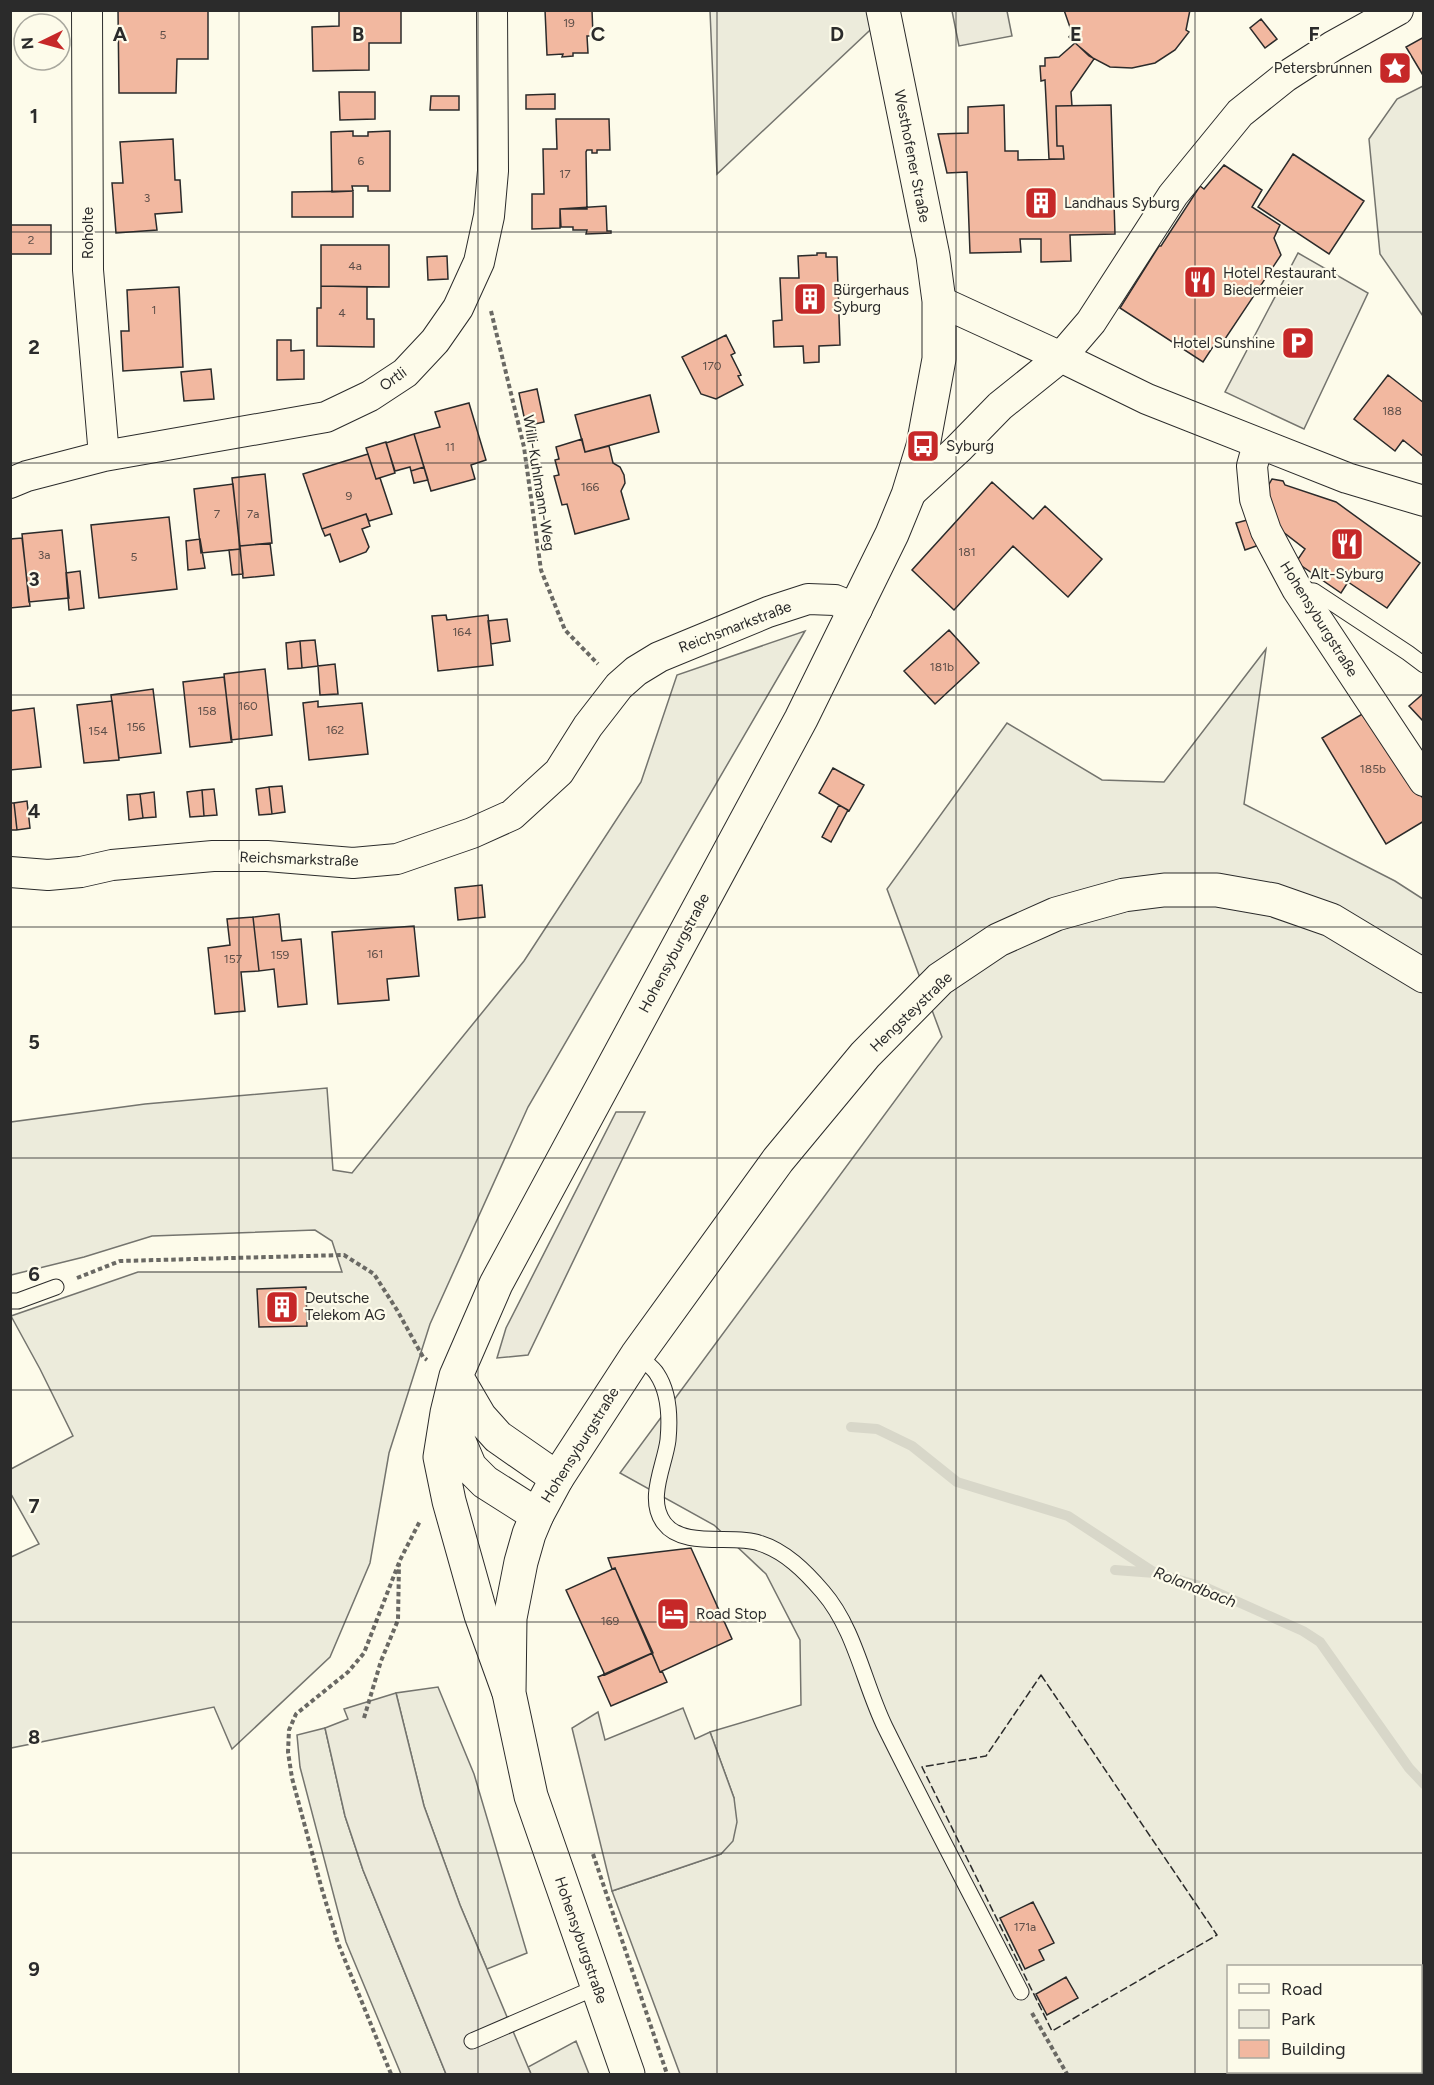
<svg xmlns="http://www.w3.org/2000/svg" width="1434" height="2085" font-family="Figtree,sans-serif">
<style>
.green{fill:#ecebdb;stroke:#74746e;stroke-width:1.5;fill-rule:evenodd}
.parking{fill:#eceadb;stroke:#74746e;stroke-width:1.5}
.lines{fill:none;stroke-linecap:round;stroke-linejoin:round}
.stream{stroke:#d8d7c9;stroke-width:10}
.building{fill:#f2b8a0;stroke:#2b2b2b;stroke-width:1.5}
.service-casing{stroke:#2b2b2b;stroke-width:17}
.minor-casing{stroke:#2b2b2b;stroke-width:32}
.tertiary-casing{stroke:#2b2b2b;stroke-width:35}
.secondary-casing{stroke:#2b2b2b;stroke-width:35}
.path{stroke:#6a6964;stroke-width:4;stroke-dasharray:4.5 3;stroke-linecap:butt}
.service{stroke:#fdfbea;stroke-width:15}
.minor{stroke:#fdfbea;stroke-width:30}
.tertiary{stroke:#fdfbea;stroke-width:33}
.secondary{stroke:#fdfbea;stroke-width:33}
.fence{stroke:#2b2b2b;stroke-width:1.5;stroke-dasharray:8 3;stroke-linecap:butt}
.grid{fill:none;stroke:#2b2b2b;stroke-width:1.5;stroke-opacity:0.55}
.labels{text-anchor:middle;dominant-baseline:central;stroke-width:4.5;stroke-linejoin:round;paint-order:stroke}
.number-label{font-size:12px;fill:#5d4e48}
.poi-label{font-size:15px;fill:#2b2b2b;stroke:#fdfbea;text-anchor:start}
.street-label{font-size:15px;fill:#2b2b2b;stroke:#fdfbea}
.water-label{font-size:16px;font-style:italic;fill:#2b2b2b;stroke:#fdfbea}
.grid-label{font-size:20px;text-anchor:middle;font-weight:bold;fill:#2b2b2b;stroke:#fdfbea;stroke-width:4.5;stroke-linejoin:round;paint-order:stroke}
</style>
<rect width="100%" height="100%" fill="#fdfbea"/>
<!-- green -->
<path class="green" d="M 883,10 L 885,16 L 717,174 L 710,11 Z
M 1423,86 L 1423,316 L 1380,254 L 1369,139 L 1397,99 Z
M 805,631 L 528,1107 L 430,1324 L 389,1453 L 370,1563 L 330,1657 L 232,1749 L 214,1707 L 11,1748 L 11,1557 L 39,1544 L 11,1494 L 11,1469 L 73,1436 L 40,1369 L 11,1316 L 138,1272 L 342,1272 L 332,1241 L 315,1230 L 152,1236 L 84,1257 L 11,1275 L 11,1122 L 145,1104 L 327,1088 L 333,1170 L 352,1173 L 524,961 L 641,782 L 677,675 Z
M 1266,649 L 1244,804 L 1395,881 L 1423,899 L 1423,2074 L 680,2074 L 612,1891 L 721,1854 L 734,1798 L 710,1732 L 801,1705 L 800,1640 L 766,1574 L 714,1525 L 620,1473 L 942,1037 L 887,889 L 1007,723 L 1102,780 L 1164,782 ZM 1228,1966 L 1420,1966 L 1420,2072 L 1228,2072 Z
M 438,1687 L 474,1774 L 527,1953 L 487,1969 L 460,1905 L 424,1806 L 396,1693 Z
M 325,1728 L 345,1816 L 363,1870 L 446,2074 L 401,2074 L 346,1942 L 300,1767 L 297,1735 Z
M 576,2041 L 589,2074 L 531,2074 L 528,2067 Z"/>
<!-- parking -->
<path class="parking" d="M 952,11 L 1007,11 L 1012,36 L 959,46 Z
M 1298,253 L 1368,293 L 1304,429 L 1225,392 Z
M 616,1112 L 645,1112 L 528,1355 L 497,1358 L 506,1328 Z
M 396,1693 L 424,1806 L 460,1905 L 531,2074 L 446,2074 L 363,1870 L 345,1816 L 325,1728 L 348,1719 L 344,1709 Z
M 683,1708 L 695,1739 L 710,1732 L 734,1798 L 737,1822 L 733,1841 L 721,1854 L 612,1891 L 572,1728 L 598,1712 L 605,1740 Z"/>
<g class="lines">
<!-- stream -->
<path class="stream" d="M 851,1427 L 877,1429 L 912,1446 L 957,1482 L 1068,1516 L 1155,1573 L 1207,1588 L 1303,1631 L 1320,1642 L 1409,1768 L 1424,1784
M 1115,1570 L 1155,1573"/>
</g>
<!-- building -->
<path class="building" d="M 118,10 L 208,10 L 208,59 L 177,59 L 176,93 L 119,93 Z
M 339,10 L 401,10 L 401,43 L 369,43 L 369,70 L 313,71 L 312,27 L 339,26 Z
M 545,10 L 592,10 L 593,36 L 587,36 L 588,53 L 573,53 L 573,56 L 562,57 L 563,54 L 547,55 Z
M 1064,10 L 1190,10 L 1186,30 L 1189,32 L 1175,50 L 1155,63 L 1132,68 L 1110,67 L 1089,56 L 1069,37 L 1072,33 Z
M 1261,19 L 1277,39 L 1265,48 L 1250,28 Z
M 1424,37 L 1424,77 L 1406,47 Z
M 1075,43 L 1094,59 L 1071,92 L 1072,106 L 1056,106 L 1057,146 L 1063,146 L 1064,159 L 1049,159 L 1045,80 L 1041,81 L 1040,66 L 1045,66 L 1045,58 L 1059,57 Z
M 339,92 L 375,92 L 375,119 L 340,120 Z
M 555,94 L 555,109 L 526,109 L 526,95 Z
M 431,96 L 459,96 L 459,110 L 430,110 Z
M 1004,105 L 1005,151 L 1018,151 L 1018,160 L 1064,159 L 1063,146 L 1057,146 L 1056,106 L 1111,105 L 1115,234 L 1070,235 L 1071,261 L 1041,262 L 1041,239 L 1020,239 L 1021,252 L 970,253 L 967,172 L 947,173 L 938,134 L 968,133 L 968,107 Z
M 556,119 L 609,119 L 610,150 L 597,150 L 597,153 L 592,153 L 592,150 L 587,150 L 586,152 L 587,209 L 560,209 L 560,228 L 532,229 L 532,194 L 544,194 L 543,149 L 557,149 Z
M 353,131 L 353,136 L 368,136 L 368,132 L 390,131 L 390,191 L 368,191 L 368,186 L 352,186 L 353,191 L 332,192 L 331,132 Z
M 173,139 L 175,180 L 180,180 L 182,212 L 155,214 L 157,230 L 116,233 L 112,183 L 123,183 L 120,142 Z
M 1293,154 L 1364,201 L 1329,254 L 1258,207 Z
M 1224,165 L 1262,190 L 1252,207 L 1280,225 L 1274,238 L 1281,255 L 1221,345 L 1216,342 L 1203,362 L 1120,308 L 1159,246 L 1161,246 L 1200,186 L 1204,189 Z
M 353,191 L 353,217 L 292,217 L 292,192 Z
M 606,206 L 607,231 L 611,231 L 611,233 L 586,234 L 587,230 L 573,230 L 573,227 L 561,227 L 560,209 Z
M 10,225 L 51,225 L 51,254 L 10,254 Z
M 321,245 L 389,245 L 389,287 L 321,286 Z
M 817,253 L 826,253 L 826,257 L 837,257 L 840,345 L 819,346 L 819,362 L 804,363 L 803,346 L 774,347 L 773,321 L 782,320 L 780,278 L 799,278 L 798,256 L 817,255 Z
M 447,256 L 448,279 L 428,280 L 427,257 Z
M 321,286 L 367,287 L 367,319 L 374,319 L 374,347 L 317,346 L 317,308 L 321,308 Z
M 179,287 L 183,367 L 123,371 L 121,331 L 129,331 L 127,290 Z
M 726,335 L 735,353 L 731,355 L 741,375 L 738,376 L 743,385 L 716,399 L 701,394 L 682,357 Z
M 277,340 L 291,340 L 291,351 L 304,350 L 304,379 L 277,380 Z
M 211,369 L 214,399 L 184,401 L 181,372 Z
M 1388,375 L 1424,403 L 1424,457 L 1403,440 L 1395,451 L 1354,419 Z
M 537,389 L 544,422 L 526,426 L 519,393 Z
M 650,395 L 659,432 L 585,452 L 575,415 Z
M 469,403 L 486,460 L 471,465 L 475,479 L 431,491 L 414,434 L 440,427 L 435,412 Z
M 414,434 L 424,467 L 411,471 L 410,467 L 395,471 L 386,443 Z
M 582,439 L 585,452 L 609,446 L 613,463 L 620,467 L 624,475 L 625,483 L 621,491 L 629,519 L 575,534 L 567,504 L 562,505 L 554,476 L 559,475 L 555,460 L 559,459 L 556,447 Z
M 386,442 L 395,473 L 376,479 L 366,448 Z
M 368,454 L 376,479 L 380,478 L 392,514 L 369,521 L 366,514 L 322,529 L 303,474 Z
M 424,467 L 428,480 L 414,483 L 411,471 Z
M 265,474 L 272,543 L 240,546 L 232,478 Z
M 1272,479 L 1283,481 L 1285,485 L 1336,502 L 1420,563 L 1387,608 L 1348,582 L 1341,593 L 1296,562 L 1305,549 L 1278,528 L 1269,495 L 1268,486 Z
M 992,482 L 1033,519 L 1045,506 L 1102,559 L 1068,597 L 1013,546 L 954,610 L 912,570 Z
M 233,484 L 240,549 L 201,553 L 194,489 Z
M 366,514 L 370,526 L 362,529 L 369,547 L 366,552 L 340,562 L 330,534 L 325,536 L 322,529 Z
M 169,517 L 177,589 L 99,598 L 91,525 Z
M 1251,519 L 1259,545 L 1245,550 L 1236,523 Z
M 62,530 L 69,598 L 29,602 L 22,534 Z
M 22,538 L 30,606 L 10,608 L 10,539 Z
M 200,539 L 205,568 L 188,570 L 186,541 Z
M 270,543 L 274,575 L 243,578 L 240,546 Z
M 240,549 L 243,574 L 232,575 L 229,550 Z
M 80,571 L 84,608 L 69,610 L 66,573 Z
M 446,615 L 447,620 L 488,615 L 493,665 L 438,671 L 432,616 Z
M 507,619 L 510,641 L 491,644 L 488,621 Z
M 949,630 L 979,663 L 935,704 L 904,671 Z
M 315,640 L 318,666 L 302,668 L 300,641 Z
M 300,641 L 302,668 L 288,669 L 286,643 Z
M 335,664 L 338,694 L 320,695 L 318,666 Z
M 265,669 L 272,735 L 231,740 L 224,674 Z
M 224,677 L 232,742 L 190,747 L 183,682 Z
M 153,689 L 161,753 L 119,758 L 111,695 Z
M 1424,693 L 1424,722 L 1409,706 Z
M 112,701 L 119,760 L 84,763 L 77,705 Z
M 318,701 L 318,707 L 362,703 L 368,754 L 309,760 L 303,703 Z
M 34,708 L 41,767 L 10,770 L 10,711 Z
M 1369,710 L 1424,800 L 1424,821 L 1386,844 L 1322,738 Z
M 833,768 L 864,785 L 849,811 L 819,793 Z
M 282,786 L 285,812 L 272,814 L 269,787 Z
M 269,787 L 272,814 L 259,815 L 256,789 Z
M 214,789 L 217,815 L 204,816 L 202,790 Z
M 202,790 L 204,816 L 190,817 L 187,792 Z
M 154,792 L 156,817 L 143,818 L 140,794 Z
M 140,794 L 143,818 L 129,820 L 127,795 Z
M 27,801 L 30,828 L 17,830 L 14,803 Z
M 10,803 L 14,803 L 17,830 L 10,830 Z
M 839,805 L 848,810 L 831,842 L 822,837 Z
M 482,885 L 485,917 L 458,920 L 455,888 Z
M 279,914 L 282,941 L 301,939 L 307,1004 L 278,1007 L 274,969 L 259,971 L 253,917 Z
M 253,917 L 259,971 L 241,972 L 245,1011 L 215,1014 L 208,948 L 230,945 L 227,919 Z
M 414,926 L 419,976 L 387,979 L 389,1000 L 338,1004 L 332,932 Z
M 306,1287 L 307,1326 L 259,1327 L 257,1289 Z
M 691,1548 L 732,1639 L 660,1672 L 615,1568 L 612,1569 L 608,1558 Z
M 615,1568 L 653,1653 L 605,1675 L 566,1590 Z
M 652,1653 L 660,1672 L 662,1671 L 667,1682 L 611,1706 L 598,1677 Z
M 1033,1902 L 1054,1943 L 1039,1950 L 1044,1960 L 1025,1969 L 1000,1918 Z
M 1066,1977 L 1078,1998 L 1047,2015 L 1036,1994 Z"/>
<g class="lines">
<defs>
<path id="service" d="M 1300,590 L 1314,591 L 1408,653 L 1424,665
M 10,1301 L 18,1301 L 56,1287
M 637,1355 C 643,1361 653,1367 657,1374 C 669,1392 670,1419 668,1440 C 665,1465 646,1499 664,1523 C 683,1549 733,1534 759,1543 C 785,1551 805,1571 823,1592 C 855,1629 864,1684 885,1727 C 929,1816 976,1904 1021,1992
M 472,2041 L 597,1987"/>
<path id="minor" d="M 87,10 L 88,270 L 104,456
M 939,301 L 1061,357 L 1147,399 L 1347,478 L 1424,501
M 1258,444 L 1252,466 L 1255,499 L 1266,531 L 1297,589 L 1424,781
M 10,483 L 27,476 L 104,456 L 326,417 L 370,396 L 405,373 L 435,341 L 458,308 L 479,262 L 489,216 L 493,171 L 492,10
M 908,495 L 958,449 L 1000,406 L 1061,357 L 1091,322 L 1173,195 L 1240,113 L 1285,77 L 1333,46 L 1398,10
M 10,872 L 48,875 L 81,872 L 112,865 L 213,856 L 267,856 L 353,863 L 397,859 L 472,833 L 512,815 L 559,772 L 588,726 L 619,686 L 636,671 L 659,657 L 768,612 L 808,599 L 835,600 L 857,609"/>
<path id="tertiary" d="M 456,1376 L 480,1417 L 498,1437 L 557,1478
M 447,1413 L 470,1467 L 485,1482 L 537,1515
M 508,1690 L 481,1615 L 449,1501 L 440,1457 L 447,1413 L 456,1376 L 496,1284 L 801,719 L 892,534 L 908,495 L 923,446 L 939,359 L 939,301 L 933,256 L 883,10"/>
<path id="secondary" d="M 628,2074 L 531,1796 L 509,1693 L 510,1618 L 521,1562 L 529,1534 L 537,1515 L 557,1478 L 637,1355 L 778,1160 L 865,1055 L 940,979 L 998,940 L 1056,914 L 1124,895 L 1164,890 L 1217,890 L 1274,900 L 1331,920 L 1424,976"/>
</defs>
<!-- service casing -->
<use href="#service" class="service-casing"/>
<!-- minor casing -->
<use href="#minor" class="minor-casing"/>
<!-- tertiary casing -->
<use href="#tertiary" class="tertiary-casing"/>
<!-- secondary casing -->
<use href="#secondary" class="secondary-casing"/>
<!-- path -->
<path class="path" d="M 491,311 L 524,447 L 541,570 L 565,630 L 598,664
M 77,1278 L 120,1261 L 344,1255 L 374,1274 L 397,1310 L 423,1357 L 427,1360
M 364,1718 L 381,1661 L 398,1620 L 399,1564
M 593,1854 L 667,2074
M 1032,2013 L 1067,2074
M 391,2074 L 338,1943 L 321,1886 L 292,1778 L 288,1752 L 289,1730 L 296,1714 L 348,1672 L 364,1653 L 400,1560 L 420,1521"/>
<!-- service -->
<use href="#service" class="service"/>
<!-- minor -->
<use href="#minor" class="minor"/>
<!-- tertiary -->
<use href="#tertiary" class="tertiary"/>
<!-- secondary -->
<use href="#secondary" class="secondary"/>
<!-- fence -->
<path class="fence" d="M 1041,1675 L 1217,1935 L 1052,2031 L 922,1767 L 986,1756 Z"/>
</g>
<!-- grid -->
<path class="grid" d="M 239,10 L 239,2074M 478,10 L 478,2074M 717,10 L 717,2074M 956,10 L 956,2074M 1195,10 L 1195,2074M 10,232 L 1424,232M 10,463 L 1424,463M 10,695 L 1424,695M 10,927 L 1424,927M 10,1158 L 1424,1158M 10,1390 L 1424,1390M 10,1622 L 1424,1622M 10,1853 L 1424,1853"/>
<!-- icons -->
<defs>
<symbol id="sight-square" viewBox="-11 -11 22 22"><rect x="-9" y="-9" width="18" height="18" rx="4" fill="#c62828" stroke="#fdfbea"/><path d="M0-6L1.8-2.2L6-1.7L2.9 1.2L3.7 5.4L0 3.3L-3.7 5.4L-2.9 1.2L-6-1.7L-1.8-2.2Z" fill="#fff"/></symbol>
<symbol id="building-square" viewBox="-11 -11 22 22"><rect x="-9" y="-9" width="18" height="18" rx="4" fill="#c62828" stroke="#fdfbea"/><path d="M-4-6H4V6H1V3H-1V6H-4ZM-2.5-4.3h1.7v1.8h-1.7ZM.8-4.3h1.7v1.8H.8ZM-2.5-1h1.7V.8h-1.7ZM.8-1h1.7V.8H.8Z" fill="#fff"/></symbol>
<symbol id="restaurant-square" viewBox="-11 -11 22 22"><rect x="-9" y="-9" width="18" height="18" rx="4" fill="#c62828" stroke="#fdfbea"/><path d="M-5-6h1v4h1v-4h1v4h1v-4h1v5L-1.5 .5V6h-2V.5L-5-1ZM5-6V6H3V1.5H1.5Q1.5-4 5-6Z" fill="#fff"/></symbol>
<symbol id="parking-square" viewBox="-11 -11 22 22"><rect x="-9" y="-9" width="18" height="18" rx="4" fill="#c62828" stroke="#fdfbea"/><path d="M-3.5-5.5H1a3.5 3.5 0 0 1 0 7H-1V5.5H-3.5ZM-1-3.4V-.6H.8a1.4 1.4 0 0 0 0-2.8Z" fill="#fff"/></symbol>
<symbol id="bus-square" viewBox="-11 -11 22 22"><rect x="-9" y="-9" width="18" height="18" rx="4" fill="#c62828" stroke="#fdfbea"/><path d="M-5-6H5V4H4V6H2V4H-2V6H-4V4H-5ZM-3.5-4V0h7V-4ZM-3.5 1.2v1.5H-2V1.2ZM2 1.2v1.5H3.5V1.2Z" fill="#fff"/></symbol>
<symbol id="hotel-square" viewBox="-11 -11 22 22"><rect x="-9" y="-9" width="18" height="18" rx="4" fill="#c62828" stroke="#fdfbea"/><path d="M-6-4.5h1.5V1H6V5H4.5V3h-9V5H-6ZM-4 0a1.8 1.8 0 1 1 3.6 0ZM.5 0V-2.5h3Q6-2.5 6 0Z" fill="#fff"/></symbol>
</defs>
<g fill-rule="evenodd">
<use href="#sight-square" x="1376" y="49" width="38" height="38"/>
<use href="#building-square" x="1022" y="184" width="38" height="38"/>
<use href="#restaurant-square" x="1181" y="263" width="38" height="38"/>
<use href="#building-square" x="791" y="280" width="38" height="38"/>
<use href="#parking-square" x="1279" y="324" width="38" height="38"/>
<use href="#bus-square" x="904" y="427" width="38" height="38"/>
<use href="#restaurant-square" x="1328" y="525" width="38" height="38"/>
<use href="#building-square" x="263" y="1288" width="38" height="38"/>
<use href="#hotel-square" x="654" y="1595" width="38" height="38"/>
</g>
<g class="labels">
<!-- number labels -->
<g class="number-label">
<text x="569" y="23">19</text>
<text x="163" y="35">5</text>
<text x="361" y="161">6</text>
<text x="565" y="174">17</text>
<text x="147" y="198">3</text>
<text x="31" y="240">2</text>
<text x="355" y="266">4a</text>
<text x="154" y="310">1</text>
<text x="342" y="313">4</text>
<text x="712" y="366">170</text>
<text x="1392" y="411">188</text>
<text x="450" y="447">11</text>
<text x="590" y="487">166</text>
<text x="349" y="496">9</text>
<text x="217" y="514">7</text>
<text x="253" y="514">7a</text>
<text x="967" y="552">181</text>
<text x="44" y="555">3a</text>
<text x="134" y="557">5</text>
<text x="462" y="632">164</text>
<text x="942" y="667">181b</text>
<text x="248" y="706">160</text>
<text x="207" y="711">158</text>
<text x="136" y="727">156</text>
<text x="335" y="730">162</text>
<text x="98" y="731">154</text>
<text x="1373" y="769">185b</text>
<text x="375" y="954">161</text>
<text x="280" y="955">159</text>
<text x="233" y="959">157</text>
<text x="610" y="1621">169</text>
<text x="1025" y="1927">171a</text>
</g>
<!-- poi labels -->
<g class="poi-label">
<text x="1372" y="68" text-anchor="end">Petersbrunnen</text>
<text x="1064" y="203">Landhaus Syburg</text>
<text x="1223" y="273">Hotel Restaurant<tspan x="1223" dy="17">Biedermeier</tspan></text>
<text x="833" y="290">Bürgerhaus<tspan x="833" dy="17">Syburg</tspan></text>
<text x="1275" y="343" text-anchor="end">Hotel Sunshine</text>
<text x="946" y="446">Syburg</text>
<text x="1347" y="574" text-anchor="middle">Alt-Syburg</text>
<text x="305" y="1298">Deutsche<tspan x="305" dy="17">Telekom AG</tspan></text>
<text x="696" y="1614">Road Stop</text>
</g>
<!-- street labels -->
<g class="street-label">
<text transform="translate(912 156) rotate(79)">Westhofener Straße</text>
<text transform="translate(88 233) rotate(-90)">Roholte</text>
<text transform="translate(393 379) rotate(-36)">Ortli</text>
<text transform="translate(539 483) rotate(81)">Willi-Kuhlmann-Weg</text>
<text transform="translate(1319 619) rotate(58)">Hohensyburgstraße</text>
<text transform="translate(735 627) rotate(-21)">Reichsmarkstraße</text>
<text transform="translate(299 859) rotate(2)">Reichsmarkstraße</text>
<text transform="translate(674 953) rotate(-62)">Hohensyburgstraße</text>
<text transform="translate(911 1012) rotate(-44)">Hengsteystraße</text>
<text transform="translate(580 1445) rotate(-58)">Hohensyburgstraße</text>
<text transform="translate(581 1940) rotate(71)">Hohensyburgstraße</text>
</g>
<!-- water labels -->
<g class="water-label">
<text transform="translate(1195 1587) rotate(21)">Rolandbach</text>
</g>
</g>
<g class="grid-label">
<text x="120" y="41">A</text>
<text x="358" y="41">B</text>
<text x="598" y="41">C</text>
<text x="837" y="41">D</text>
<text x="1076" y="41">E</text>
<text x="1314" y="41">F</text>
<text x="34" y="123">1</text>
<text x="34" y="354">2</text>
<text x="34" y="586">3</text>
<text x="34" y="818">4</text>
<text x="34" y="1049">5</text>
<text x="34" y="1281">6</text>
<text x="34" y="1513">7</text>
<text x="34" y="1744">8</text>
<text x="34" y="1976">9</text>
</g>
<!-- border -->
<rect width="1434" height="2085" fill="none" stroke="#2b2b2b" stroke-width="24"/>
<!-- legend -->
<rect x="1227" y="1965" width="195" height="108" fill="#fdfbea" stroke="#a9a89e" stroke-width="1.5"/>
<rect x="1239" y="1984" width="30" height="9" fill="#fdfbea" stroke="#a9a89e" stroke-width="1.5"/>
<text x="1281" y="1995" font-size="18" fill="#2b2b2b">Road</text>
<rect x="1239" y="2010" width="30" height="18" fill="#ecebdb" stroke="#a9a89e" stroke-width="1.5"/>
<text x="1281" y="2025" font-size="18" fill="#2b2b2b">Park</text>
<rect x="1239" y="2040" width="30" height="18" fill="#f2b8a0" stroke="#a9a89e" stroke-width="1.5"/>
<text x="1281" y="2055" font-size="18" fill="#2b2b2b">Building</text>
<!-- north arrow -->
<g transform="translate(42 42) rotate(265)"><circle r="28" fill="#fdfbea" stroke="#a9a89e" stroke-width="1.5"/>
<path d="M0-4.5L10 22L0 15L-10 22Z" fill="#c62828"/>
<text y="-9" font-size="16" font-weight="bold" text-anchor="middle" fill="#2b2b2b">N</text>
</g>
</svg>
